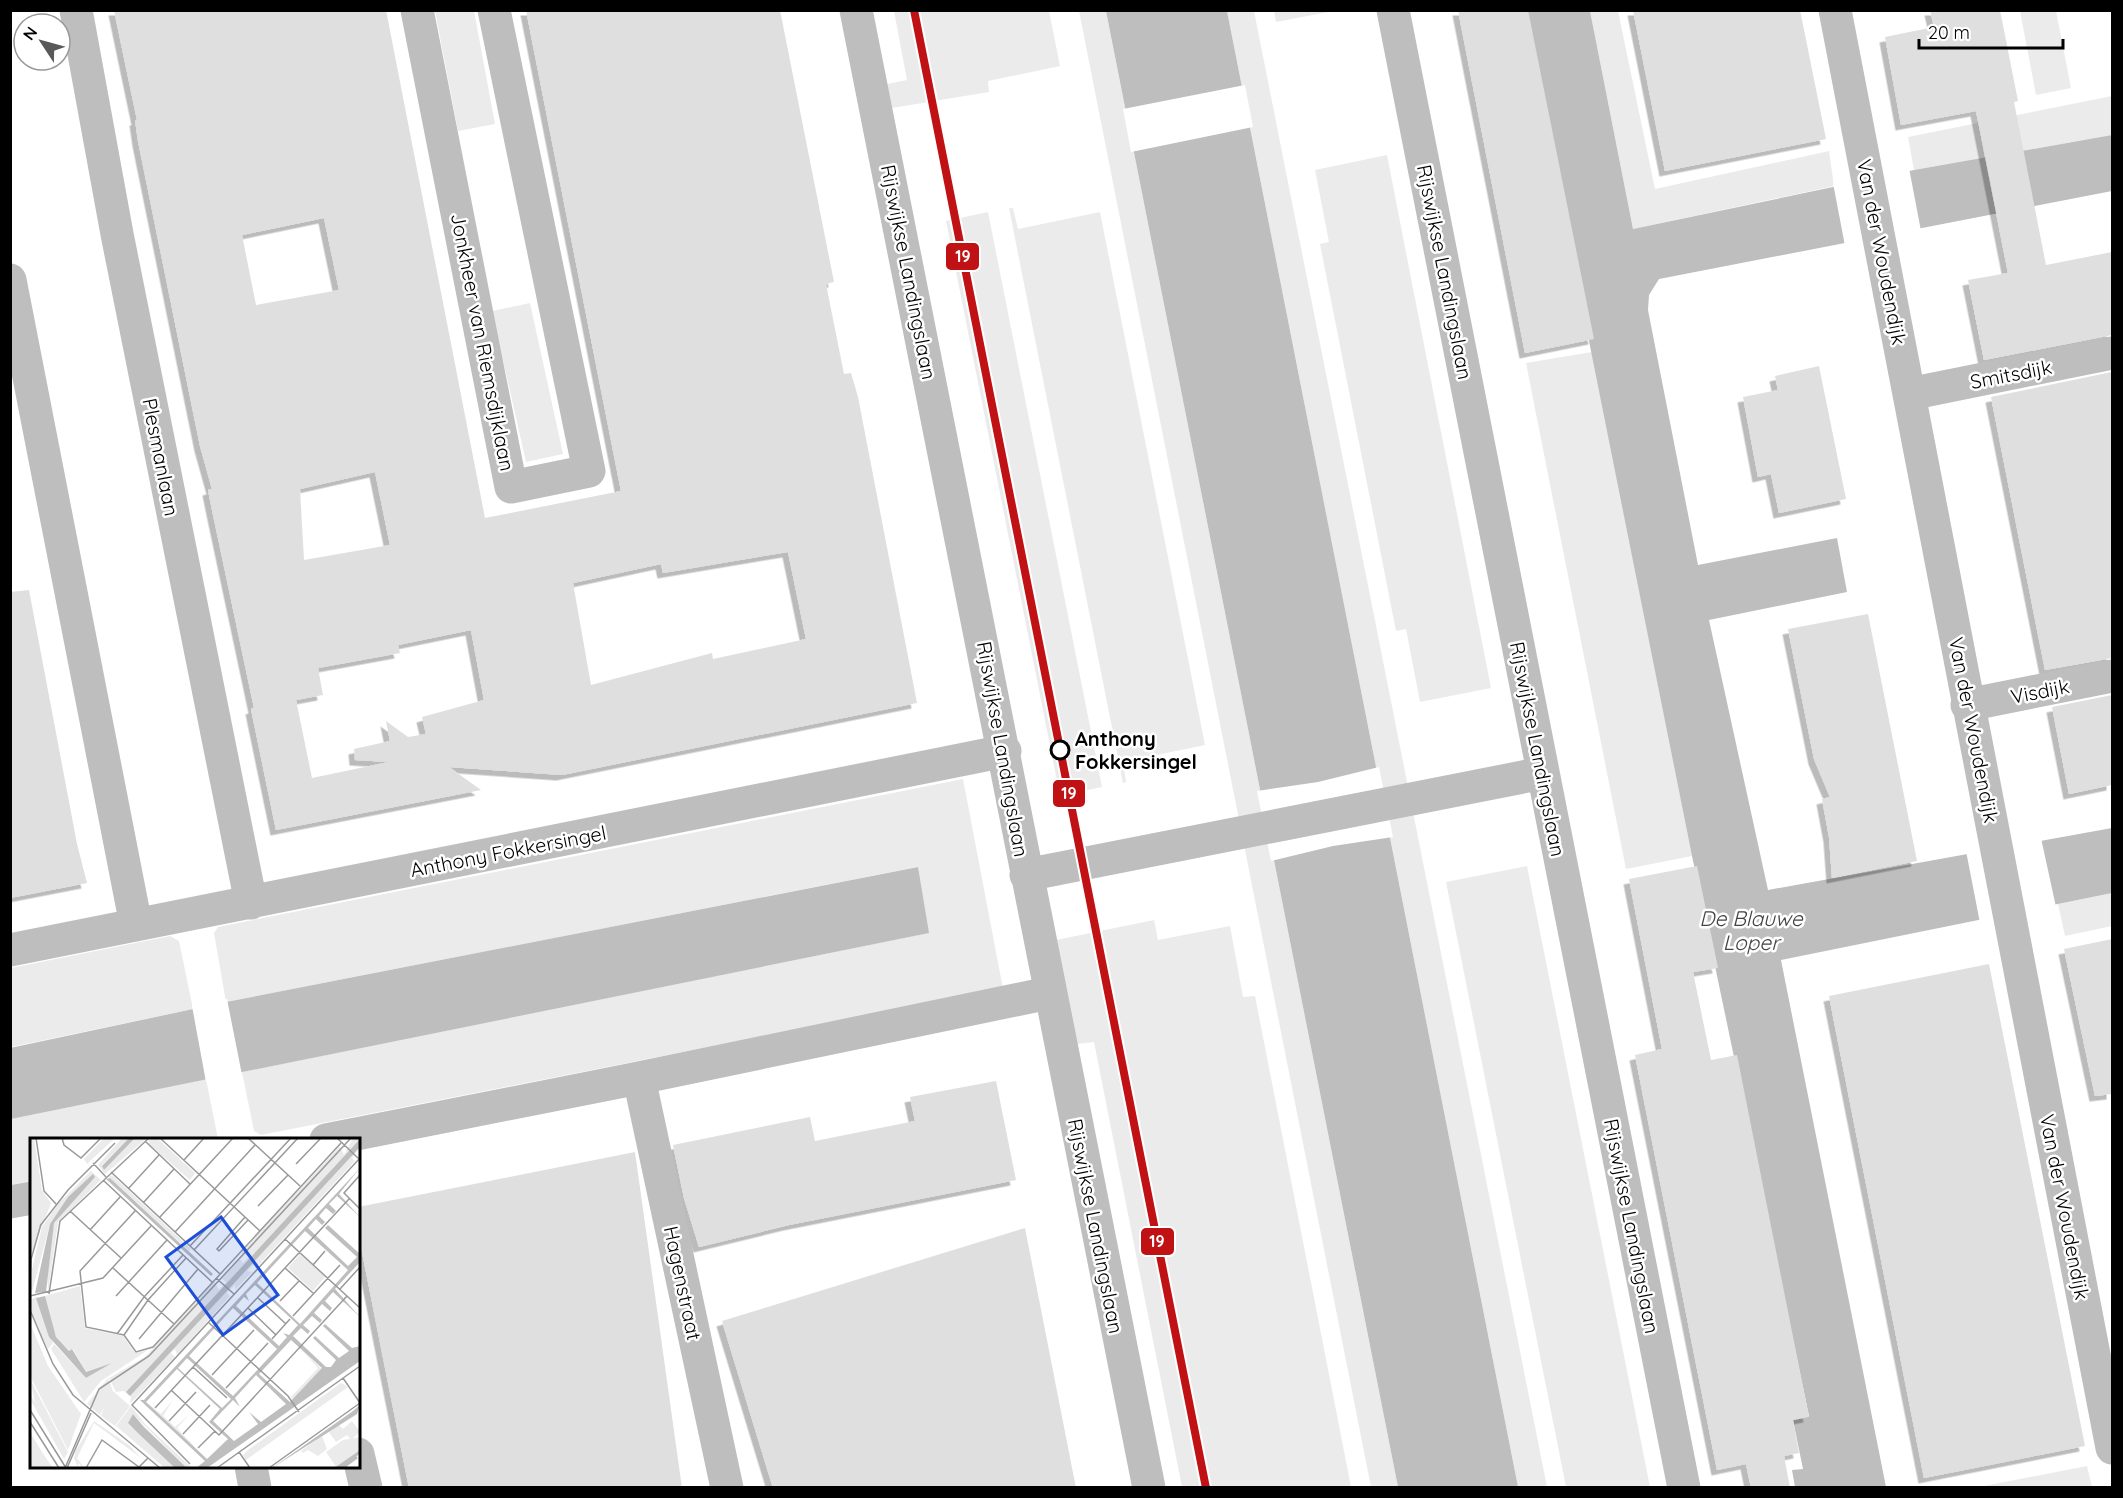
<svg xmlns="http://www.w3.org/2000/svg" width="2123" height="1498" font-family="Quicksand,sans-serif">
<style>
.green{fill:#ebebeb}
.water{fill:#bebebe}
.pier{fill:#fff}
.building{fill:#dfdfdf;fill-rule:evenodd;filter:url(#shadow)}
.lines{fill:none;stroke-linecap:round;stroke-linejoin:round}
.minor{stroke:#bebebe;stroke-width:33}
.tram-1-casing{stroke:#fff;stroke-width:12}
.tram-1{stroke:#c01115;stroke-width:8}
.stop-dot{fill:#fff;stroke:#000;stroke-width:3}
.labels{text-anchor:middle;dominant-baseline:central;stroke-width:5;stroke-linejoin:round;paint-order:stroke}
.street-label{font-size:20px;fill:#000;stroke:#fff}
.stop-label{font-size:20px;font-weight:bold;fill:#000;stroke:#fff;text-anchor:start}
.water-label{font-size:21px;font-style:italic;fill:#434343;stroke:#fff}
.inset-river{fill:none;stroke:#bebebe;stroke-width:3}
.inset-road{fill:none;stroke:#999;stroke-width:1.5}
.view{fill:#1d4ed8;fill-opacity:0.15;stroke:#1d4ed8;stroke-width:3}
.inset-edge{fill:none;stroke:#000;stroke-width:3}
.line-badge{stroke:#fff;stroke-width:2}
.badge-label{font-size:16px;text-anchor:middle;font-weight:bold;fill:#fff}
</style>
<defs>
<filter id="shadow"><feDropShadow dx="-5.5" dy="5.5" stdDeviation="0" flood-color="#0004"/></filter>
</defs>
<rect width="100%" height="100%" fill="#fff"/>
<!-- green -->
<path class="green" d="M 1274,10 L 1334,10 L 1334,11 L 1276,22 Z
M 435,11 L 474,11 L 495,124 L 458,131 Z
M 894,11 L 1049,11 L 1060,66 L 988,81 L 989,92 L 892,108 L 887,84 L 907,80 Z
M 1079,11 L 1106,11 L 1398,1487 L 1371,1487 Z
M 1227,11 L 1254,11 L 1547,1487 L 1518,1487 Z
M 1590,11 L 1618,11 L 1655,189 L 1829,151 L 1834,186 L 1633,229 Z
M 2020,11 L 2056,11 L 2071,88 L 2036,95 Z
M 2112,96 L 2112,135 L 1914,170 L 1908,137 Z
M 1387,155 L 1491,688 L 1420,702 L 1406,629 L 1396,631 L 1320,244 L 1329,242 L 1315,170 Z
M 1009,208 L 1013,208 L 1018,229 L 1100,212 L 1205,745 L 1123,762 L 1126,782 L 1123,783 Z
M 988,212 L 1102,787 L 1060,796 L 946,221 Z
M 530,303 L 563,454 L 526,462 L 492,311 Z
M 1592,352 L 1692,856 L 1626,869 L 1526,363 Z
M 963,779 L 1003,989 L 261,1135 L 254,1131 L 242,1072 L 928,933 L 917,867 L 226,1002 L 214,933 L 218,927 Z
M 1527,866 L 1650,1487 L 1566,1487 L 1446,882 Z
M 2112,893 L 2112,926 L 2065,936 L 2058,904 Z
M 1154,920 L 1158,940 L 1230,926 L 1243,997 L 1255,996 L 1351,1487 L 1182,1487 L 1094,1042 L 1077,1044 L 1056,940 Z
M 170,936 L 179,941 L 193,1009 L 11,1047 L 11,968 Z
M 206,1079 L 218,1139 L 32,1140 L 31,1181 L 11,1185 L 11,1119 Z
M 2087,1466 L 2092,1487 L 1979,1487 Z"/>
<!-- water -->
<path class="water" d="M 1106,11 L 1227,11 L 1518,1487 L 1398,1487 Z
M 1523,11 L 1590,11 L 1633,229 L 1914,170 L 2112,135 L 2112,191 L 1659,279 L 1649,295 L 1648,310 L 1698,565 L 1837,538 L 1847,592 L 1709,620 L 1768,890 L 2112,828 L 2112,893 L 1781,960 L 1886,1487 L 1795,1487 L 1792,1470 L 1803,1469 L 1793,1420 L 1809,1416 L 1692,856 Z
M 918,867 L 929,933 L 11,1119 L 10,1048 L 226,1002 Z"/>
<!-- pier -->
<path class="pier" d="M 1245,85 L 1253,127 L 1131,152 L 1123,109 Z
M 1909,168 L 1921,231 L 1845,246 L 1833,183 Z
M 1379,767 L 1393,837 L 1333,846 L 1271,861 L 1257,791 L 1318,782 Z
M 2041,838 L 2056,907 L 1980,923 L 1966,851 Z
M 227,999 L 242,1075 L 206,1082 L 192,1006 Z"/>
<!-- building -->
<path class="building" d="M 114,10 L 386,10 L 485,518 L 621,491 L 526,10 L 780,10 L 834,282 L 826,284 L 844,374 L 851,373 L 858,397 L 917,703 L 562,775 L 449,767 L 481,790 L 276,830 L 251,709 L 254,708 L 212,510 L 208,490 L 212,489 L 200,446 L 138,141 L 135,120 L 137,120 ZM 324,218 L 339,290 L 256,305 L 242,235 ZM 375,472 L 390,545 L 304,560 L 300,489 ZM 788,552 L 806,639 L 713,659 L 712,653 L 591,685 L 573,583 L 661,564 L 663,573 ZM 471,630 L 484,700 L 422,717 L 426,734 L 408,737 L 386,721 L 390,741 L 354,749 L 355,760 L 389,762 L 312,778 L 296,700 L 323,695 L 318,668 L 400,653 L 398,645 Z
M 1458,10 L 1528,10 L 1594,339 L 1525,353 Z
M 1633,10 L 1800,10 L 1826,139 L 1665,171 Z
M 1930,10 L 2000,10 L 2018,101 L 2014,102 L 2046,265 L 2112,252 L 2112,335 L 1984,360 L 1968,280 L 2008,273 L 1976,111 L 1901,125 L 1885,37 L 1934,27 Z
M 1819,366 L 1846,499 L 1779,513 L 1771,474 L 1758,477 L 1743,397 L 1778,390 L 1775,376 Z
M 2112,372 L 2112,658 L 2045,670 L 1991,397 Z
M 29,590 L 77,844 L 87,883 L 10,898 L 10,592 Z
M 1868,614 L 1917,861 L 1832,878 L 1829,837 L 1822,799 L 1830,797 L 1814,759 L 1788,629 Z
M 2112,695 L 2112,785 L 2069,794 L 2052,707 Z
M 1697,866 L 1718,968 L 1693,972 L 1711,1060 L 1737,1055 L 1809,1417 L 1793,1420 L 1799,1453 L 1784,1456 L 1790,1488 L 1751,1488 L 1746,1464 L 1717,1470 L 1635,1055 L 1662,1049 L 1629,879 Z
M 2112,939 L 2112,1094 L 2095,1096 L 2064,949 Z
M 1989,964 L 2085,1446 L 1924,1478 L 1829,996 Z
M 996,1081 L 1016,1180 L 789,1225 L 699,1247 L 684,1198 L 673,1145 L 810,1117 L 815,1141 L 915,1121 L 910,1097 Z
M 635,1152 L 682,1488 L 409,1488 L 358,1232 L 358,1207 Z
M 1025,1228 L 1076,1488 L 773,1488 L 722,1321 Z"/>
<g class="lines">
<!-- minor -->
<path class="minor" d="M 76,10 L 117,234 L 251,903
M 417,10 L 511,487 L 589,471 L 494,10
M 856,10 L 1149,1488
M 1393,10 L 1684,1488
M 1835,10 L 2112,1448
M 10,280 L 136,925
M 1909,394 L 2112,353
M 1967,705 L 2112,676
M 1026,875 L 1543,773
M 10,950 L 1005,751
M 639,1078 L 727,1488
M 326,1140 L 639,1078 L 1049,993
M 10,1202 L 32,1198
M 358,1454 L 366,1488
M 251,1466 L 255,1488"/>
<defs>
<path id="tram-1" d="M 914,10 L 1206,1488"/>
</defs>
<!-- tram-1 casing -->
<use href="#tram-1" class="tram-1-casing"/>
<!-- tram-1 -->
<use href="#tram-1" class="tram-1"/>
</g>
<!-- markers -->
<circle class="stop-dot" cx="1060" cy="750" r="9"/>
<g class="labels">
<!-- street labels -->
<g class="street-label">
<text transform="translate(1882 252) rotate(79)">Van der Woudendijk</text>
<text transform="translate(909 272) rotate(79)">Rijswijkse Landingslaan</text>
<text transform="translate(1445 272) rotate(79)">Rijswijkse Landingslaan</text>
<text transform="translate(483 342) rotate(79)">Jonkheer van Riemsdijklaan</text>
<text transform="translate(2011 374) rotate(-11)">Smitsdijk</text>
<text transform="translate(161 457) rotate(79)">Plesmanlaan</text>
<text transform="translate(2040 691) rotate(-11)">Visdijk</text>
<text transform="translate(1974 730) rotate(79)">Van der Woudendijk</text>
<text transform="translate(1003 749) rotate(80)">Rijswijkse Landingslaan</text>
<text transform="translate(1538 749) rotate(79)">Rijswijkse Landingslaan</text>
<text transform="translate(508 851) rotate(-11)">Anthony Fokkersingel</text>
<text transform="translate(2065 1207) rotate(79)">Van der Woudendijk</text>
<text transform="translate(1096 1226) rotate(79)">Rijswijkse Landingslaan</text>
<text transform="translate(1632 1226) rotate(79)">Rijswijkse Landingslaan</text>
<text transform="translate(683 1283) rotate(78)">Hagenstraat</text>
</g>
<!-- stop labels -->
<g class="stop-label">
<text x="1075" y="738">Anthony<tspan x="1075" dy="23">Fokkersingel</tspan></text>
</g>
<!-- water labels -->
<g class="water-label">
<text x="1751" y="918">De Blauwe<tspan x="1751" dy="24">Loper</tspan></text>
</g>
</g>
<!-- overview -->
<g transform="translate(30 1138)">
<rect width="330" height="330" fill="#fff"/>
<path d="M 0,0 L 4,0 L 12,52 L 21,65 L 0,119 ZM 74,0 L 85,0 L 57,26 L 54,21 ZM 92,0 L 99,0 L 72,27 L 74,32 L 105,0 L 117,0 L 75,36 L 68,27 ZM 121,0 L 127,0 L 165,35 L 160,42 L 118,5 ZM 323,0 L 330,1 L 96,254 L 100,257 L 330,9 L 322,20 L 325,23 L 227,129 L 224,126 L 217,133 L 222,134 L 205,152 L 205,147 L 197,155 L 200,158 L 147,217 L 145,211 L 141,215 L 145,219 L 100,266 L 101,259 L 94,253 L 86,254 L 79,240 L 115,219 L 184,143 L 189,152 L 196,144 L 192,141 L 210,121 L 213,125 L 220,118 L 211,114 L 310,8 L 314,17 ZM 61,33 L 71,42 L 28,84 L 18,155 L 17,120 L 24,85 L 63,36 L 38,59 L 20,86 L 2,154 L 0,140 L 12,89 L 29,65 ZM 82,37 L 161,111 L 159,113 L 79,39 ZM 270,116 L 295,139 L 283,153 L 258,130 ZM 50,148 L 55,190 L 93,198 L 105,215 L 118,212 L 71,243 L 54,264 L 21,211 L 24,206 L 56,240 L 82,225 L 56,234 L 43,211 L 40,213 L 27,201 L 14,167 L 15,158 ZM 6,159 L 23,205 L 18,211 L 2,178 L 0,162 ZM 0,185 L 18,228 L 51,276 L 38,312 L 0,238 ZM 271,211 L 292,231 L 263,262 L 261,259 L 288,230 ZM 78,240 L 83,253 L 100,268 L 85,288 L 71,278 L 74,269 L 70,277 L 57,266 ZM 0,241 L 38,314 L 34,321 L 0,261 L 0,256 L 5,265 ZM 311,245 L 318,249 L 216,322 L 213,317 L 218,312 ZM 143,262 L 133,278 L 145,289 L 159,277 L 147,290 L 174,319 L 116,264 L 131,276 ZM 101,268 L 115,286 L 162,330 L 157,330 L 103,276 L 99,286 L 145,330 L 135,330 L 86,288 ZM 64,283 L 99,307 L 111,320 L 64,285 L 47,320 L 54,330 L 48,325 L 48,330 L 44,320 L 46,312 ZM 322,283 L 330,294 L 321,302 L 317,297 L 306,304 L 298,293 L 308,286 L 313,291 ZM 0,294 L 12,314 L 23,330 L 0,330 ZM 292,298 L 297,311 L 288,318 L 278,312 L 273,315 L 271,313 ZM 330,299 L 330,313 L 307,330 L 296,314 L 313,302 Z" fill="#ebebeb"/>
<path d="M 99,0 L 105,0 L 74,32 L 72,28 ZM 330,1 L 330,9 L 100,258 L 96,254 ZM 330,30 L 309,56 L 330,79 L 307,58 L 299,66 L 306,73 L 303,76 L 296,70 L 289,78 L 295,84 L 292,87 L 286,81 L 278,90 L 318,128 L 327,119 L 295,90 L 298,87 L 330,116 L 330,124 L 305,151 L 330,179 L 303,154 L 295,163 L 302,170 L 300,173 L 292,166 L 284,175 L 292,182 L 290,185 L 282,178 L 273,187 L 280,193 L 278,196 L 271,190 L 263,198 L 296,229 L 301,229 L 306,222 L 283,200 L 285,198 L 309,220 L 319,213 L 293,188 L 295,186 L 322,210 L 330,208 L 330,223 L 177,330 L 166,330 L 175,323 L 110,262 L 114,262 ZM 275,93 L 318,132 L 270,186 L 227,145 ZM 225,147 L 268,187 L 259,197 L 253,195 L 257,199 L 249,208 L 206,168 L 214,159 L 219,163 L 216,156 ZM 203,170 L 247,211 L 203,258 L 159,218 ZM 261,202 L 292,230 L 260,264 L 229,236 ZM 157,220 L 201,261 L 192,270 L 148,230 ZM 147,231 L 190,271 L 179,284 L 198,301 L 177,321 L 116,264 ZM 226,237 L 256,266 L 231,284 L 219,274 L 228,286 L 204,303 L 183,283 L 203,262 L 210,269 L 205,260 ZM 63,36 L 65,39 L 24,85 L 16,154 L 5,155 L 20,86 L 38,59 ZM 80,40 L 183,136 L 181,138 L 76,41 ZM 15,158 L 26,199 L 39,213 L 42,211 L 56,234 L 82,225 L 56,240 L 19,199 L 6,160 ZM 330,267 L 327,276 L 242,330 L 323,273 ZM 103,276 L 114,289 L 157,330 L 145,330 L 110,297 L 98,285 Z" fill="#bebebe" fill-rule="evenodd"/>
<path class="inset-river" d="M 307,330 L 330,314M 312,330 L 327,319"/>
<path class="inset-road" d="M 6,0 L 14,53 L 26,66M 32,0 L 34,7 L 51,20 L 71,0M 130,0 L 230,93M 218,0 L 270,48M 307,0 L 329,21M 115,3 L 160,46M 154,22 L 174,0M 63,25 L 76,39M 266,26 L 291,0M 81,34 L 190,136M 330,37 L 314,55 L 330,71M 73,42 L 182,144M 98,51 L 129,17M 113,65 L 144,31M 228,68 L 258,37M 40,73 L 91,120M 105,73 L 50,133 L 56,189 L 94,197 L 106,214 L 123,209 L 311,5M 129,80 L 203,0M 10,88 L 38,52 L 85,5M 60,92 L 90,59M 145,94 L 225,7M 255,101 L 330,170M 160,108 L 261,0M 164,112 L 268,0M 189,113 L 187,111 L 215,79M 189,113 L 218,82M 0,125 L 11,86M 283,127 L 295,113M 83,130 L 144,186M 255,130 L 283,155M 186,140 L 204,156M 0,142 L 1,123M 310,151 L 330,129M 19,156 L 30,83 L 119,0M 0,158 L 73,140 L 121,88M 86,158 L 137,102M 228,160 L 256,186M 250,163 L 269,143M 218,170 L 246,197M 0,172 L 23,226 L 43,257 L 130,330M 263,178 L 310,127M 178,184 L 258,258 L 269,274M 87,196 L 114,159 L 153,117M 94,197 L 118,162 L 156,120M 109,201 L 168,131M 242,201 L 260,181M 163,229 L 197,260M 182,237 L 224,192M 313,240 L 330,265M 196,250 L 238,205M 141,252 L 189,297 L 317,158M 125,270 L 319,61M 0,272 L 36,330M 139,283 L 166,254M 0,284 L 29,330M 153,296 L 180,267M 168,310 L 185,293M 209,314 L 220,330M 160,326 L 102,267 L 330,20M 35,330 L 69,251 L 119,218 L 321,0M 37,330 L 61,275M 56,330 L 72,302 L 109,329 L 118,320M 187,330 L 330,228M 239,330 L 330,265"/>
<path class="view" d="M 191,79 L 248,157 L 193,197 L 136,119 Z"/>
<rect width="330" height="330" class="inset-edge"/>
</g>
<g class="line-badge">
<rect x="945" y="242" width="35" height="29" rx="6" fill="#c01115"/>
<rect x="1052" y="779" width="34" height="29" rx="6" fill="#c01115"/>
<rect x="1140" y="1227" width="35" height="29" rx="6" fill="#c01115"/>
</g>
<g class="badge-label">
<text x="963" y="262">19</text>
<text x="1069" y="799">19</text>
<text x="1157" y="1247">19</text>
</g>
<!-- border -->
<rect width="2123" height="1498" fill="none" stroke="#000000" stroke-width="24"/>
<!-- north arrow -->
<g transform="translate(42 42) rotate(306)"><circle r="28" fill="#ffffff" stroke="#999999" stroke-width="1.5"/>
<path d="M0-4.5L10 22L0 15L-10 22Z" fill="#595959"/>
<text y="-9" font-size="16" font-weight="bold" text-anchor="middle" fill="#000000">N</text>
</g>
<!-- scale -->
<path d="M1919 39v9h144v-9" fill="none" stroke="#000000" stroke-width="3"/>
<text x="1928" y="39" font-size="18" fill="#000000" stroke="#ffffff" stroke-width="4.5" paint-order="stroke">20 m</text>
</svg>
